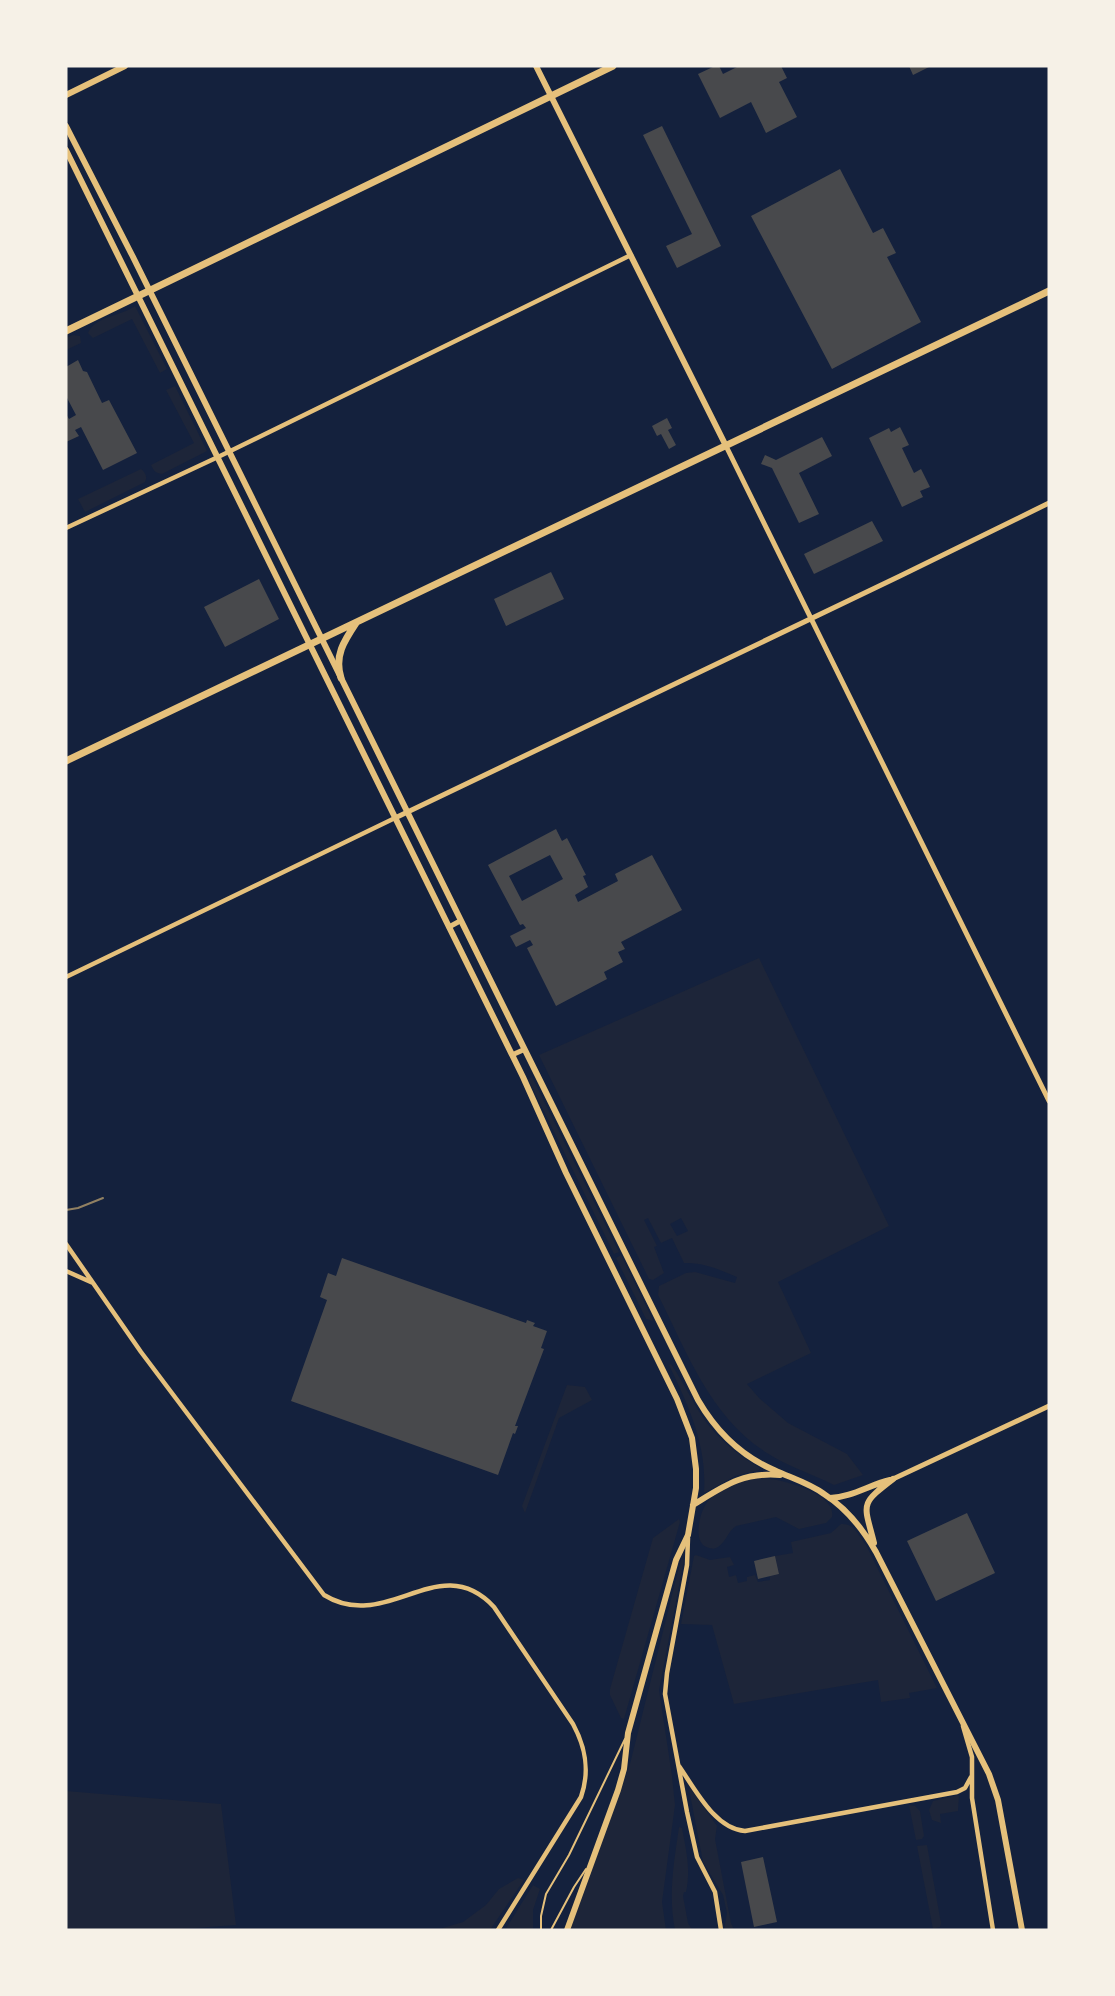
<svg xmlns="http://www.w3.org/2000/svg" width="1115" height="1996" font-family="'Work Sans',sans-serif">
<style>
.green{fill:#1d2539;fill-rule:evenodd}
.building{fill:#48494c;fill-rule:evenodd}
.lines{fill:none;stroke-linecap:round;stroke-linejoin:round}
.service{stroke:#e5c07b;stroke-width:2}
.minor{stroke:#e5c07b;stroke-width:4.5}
.tertiary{stroke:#e5c07b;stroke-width:5}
.secondary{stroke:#e5c07b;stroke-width:6}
.primary{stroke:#e5c07b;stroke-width:7}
.rail{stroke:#918062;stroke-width:2}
</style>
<rect width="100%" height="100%" fill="#14213d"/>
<!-- green -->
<path class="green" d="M 135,306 L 167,369 L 160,373 L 132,319 L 93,338 L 88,333 C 95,316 122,316 135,306 Z
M 73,335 L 80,336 L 81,343 L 66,350 L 66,338 Z
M 175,386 L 207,451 L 162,474 C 155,473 154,471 151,465 L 194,443 L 166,390 Z
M 141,469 C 145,472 148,477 145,482 L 85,512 L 78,499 Z
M 759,958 L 889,1226 L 778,1282 L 811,1353 L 747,1384 L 759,1398 L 788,1423 L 847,1454 L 863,1475 L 834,1485 C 812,1474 787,1466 767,1453 C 710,1417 687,1352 658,1295 L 659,1286 L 686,1273 L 695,1272 L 735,1283 L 737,1277 C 720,1270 703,1262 684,1263 L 672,1238 L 661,1243 L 648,1218 L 644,1220 L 657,1246 L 654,1247 L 664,1273 L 653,1280 L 649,1279 L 539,1055 ZM 681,1218 L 688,1231 L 677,1236 L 670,1224 Z
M 532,1077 L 619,1252 L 614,1254 L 528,1079 Z
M 621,1255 L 653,1320 L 653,1321 L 646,1319 L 616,1258 Z
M 671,1364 C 682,1380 690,1397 700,1413 C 715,1437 736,1454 760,1468 L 759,1470 L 735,1476 L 706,1492 L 704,1492 C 707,1445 689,1407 669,1365 Z
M 567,1385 L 585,1387 L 592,1400 L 559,1418 L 525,1513 L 522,1506 Z
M 760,1478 C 779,1478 837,1493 832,1517 L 826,1523 L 799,1529 L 776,1517 L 736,1526 C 728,1531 726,1542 718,1547 C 714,1549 713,1549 709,1548 C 692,1545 699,1514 706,1504 C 717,1488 742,1480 760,1478 Z
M 679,1519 L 680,1522 L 624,1719 L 621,1718 L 610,1695 L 610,1689 L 653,1538 Z
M 841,1524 C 854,1523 859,1536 866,1545 L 937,1688 L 909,1693 L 910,1698 L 881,1702 L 878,1680 L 734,1704 L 712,1625 L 681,1624 L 694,1556 L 696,1555 L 710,1560 L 730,1557 L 734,1565 L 727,1567 L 729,1577 L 736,1575 L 738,1583 L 747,1581 L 747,1577 L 755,1575 L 758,1582 L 770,1580 L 770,1576 L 779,1574 L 775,1556 L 793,1553 L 791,1542 L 831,1533 Z
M 681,1559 L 684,1560 L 659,1690 L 672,1776 L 675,1805 L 662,1902 L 666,1930 L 570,1930 L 630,1764 Z
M 689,1789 L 691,1789 L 717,1826 L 715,1839 L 731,1923 L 734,1930 L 724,1930 L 727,1913 L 723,1895 L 703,1862 Z
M 66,1791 L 221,1804 L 236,1925 L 169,1930 L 66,1930 Z
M 959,1795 L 958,1811 L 940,1814 L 941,1823 L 932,1820 L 929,1810 L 933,1801 Z
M 909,1805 L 915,1806 L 920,1811 L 924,1836 L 922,1839 L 916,1840 Z
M 679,1827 L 682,1828 C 686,1850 691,1869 686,1892 L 684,1892 L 683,1896 L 688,1923 L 692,1930 L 675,1930 C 668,1895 674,1862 679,1827 Z
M 927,1845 L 941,1923 L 940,1927 L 933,1929 L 917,1846 Z
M 518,1878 L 524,1880 L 490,1930 L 436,1930 L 463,1922 L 486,1905 L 499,1889 Z
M 533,1885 L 540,1889 L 533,1910 L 533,1930 L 505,1930 Z"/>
<!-- building -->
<path class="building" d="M 715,66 L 719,66 L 723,74 L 739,66 L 781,66 L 787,78 L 779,82 L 797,117 L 766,133 L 751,102 L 720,118 L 698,74 Z
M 909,66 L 931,66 L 913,75 Z
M 662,126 L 721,246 L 677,268 L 666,246 L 692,234 L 643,135 Z
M 840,169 L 873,233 L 883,228 L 896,253 L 887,257 L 921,322 L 832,369 L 751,216 Z
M 78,360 L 83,371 L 87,372 L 102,403 L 109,400 L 137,453 L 103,470 L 81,427 L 75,430 L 79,436 L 66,442 L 66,414 L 69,419 L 76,415 L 66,396 L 66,367 Z
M 667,418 L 672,428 L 668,430 L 676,445 L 669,449 L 661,434 L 657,436 L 652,426 Z
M 900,427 L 909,445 L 902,448 L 914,473 L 921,469 L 930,487 L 920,491 L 923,497 L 902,507 L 869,438 L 889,428 L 891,432 Z
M 822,437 L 832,456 L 799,473 L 819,514 L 799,523 L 772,468 L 761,464 L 765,455 L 776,460 Z
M 872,521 L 883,541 L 814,574 L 804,554 Z
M 551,572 L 564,599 L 506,626 L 494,599 Z
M 259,579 L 279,619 L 225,647 L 204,607 Z
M 556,829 L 562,841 L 567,838 L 586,875 L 583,876 L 588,887 L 575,895 L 578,902 L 618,881 L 615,874 L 652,855 L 682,910 L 621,942 L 625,949 L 618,952 L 623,962 L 604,972 L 607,979 L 556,1006 L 527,948 L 533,945 L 530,940 L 516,947 L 510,936 L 526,928 L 523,924 L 520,925 L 488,865 ZM 550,855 L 563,879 L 522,901 L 509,876 Z
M 342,1258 L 526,1323 L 527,1320 L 535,1323 L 533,1326 L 547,1331 L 541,1348 L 544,1349 L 515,1426 L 518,1426 L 515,1434 L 513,1433 L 498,1475 L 291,1401 L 327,1300 L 320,1297 L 328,1273 L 336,1276 Z
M 967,1513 L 995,1573 L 936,1601 L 907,1541 Z
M 775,1556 L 779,1574 L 758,1579 L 754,1561 Z
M 763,1857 L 777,1922 L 754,1927 L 741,1862 Z"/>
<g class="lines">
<!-- service -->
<path class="service" d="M 541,1930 L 541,1916 L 546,1894 L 569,1855 L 625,1739
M 551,1930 L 574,1887 L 586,1869"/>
<!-- minor -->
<path class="minor" d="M 66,528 L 218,457 L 631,255
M 66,977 L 395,818
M 66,1244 L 141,1352 L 324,1595 C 387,1634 439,1548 494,1607 L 573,1724 C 586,1748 590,1771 581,1797 L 498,1930
M 66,1271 L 93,1283
M 688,1538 L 687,1565 L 667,1673 L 665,1694 L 687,1812 L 697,1857 L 715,1892 L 721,1930
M 963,1726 L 972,1757 L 972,1798 L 993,1930
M 679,1766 C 695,1789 715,1829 745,1831 L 957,1792 L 965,1788 L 971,1777"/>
<!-- tertiary -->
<path class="tertiary" d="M 725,444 L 1049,1101
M 395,818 L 900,576 L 1049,503
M 449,927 L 460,921
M 512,1055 L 523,1050
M 893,1479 L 1049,1406"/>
<!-- secondary -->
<path class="secondary" d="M 536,66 L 725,444
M 66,95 L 125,66
M 66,126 L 132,255 L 698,1400 C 716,1431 741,1456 774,1470 C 791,1478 809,1483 824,1494 C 846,1508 863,1529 876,1552 L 989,1774 L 998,1800 L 1022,1930
M 66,150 L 523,1077 L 566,1173 L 677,1399 L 692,1438 L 696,1469 L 696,1488 L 688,1535 L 676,1560 L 628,1733 L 624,1769 L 618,1790 L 567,1930
M 830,1498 C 852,1497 869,1485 890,1480
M 693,1505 C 724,1486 742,1472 780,1475
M 874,1543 C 864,1503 859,1505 893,1479"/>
<!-- primary -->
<path class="primary" d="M 66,331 L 613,66
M 341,678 C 334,656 344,641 356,623
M 66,761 L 1049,291"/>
<!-- rail -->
<path class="rail" d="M 66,1210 L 78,1208 L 103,1198"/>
</g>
<!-- border -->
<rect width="1115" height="1996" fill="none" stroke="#f6f1e7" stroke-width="135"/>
</svg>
